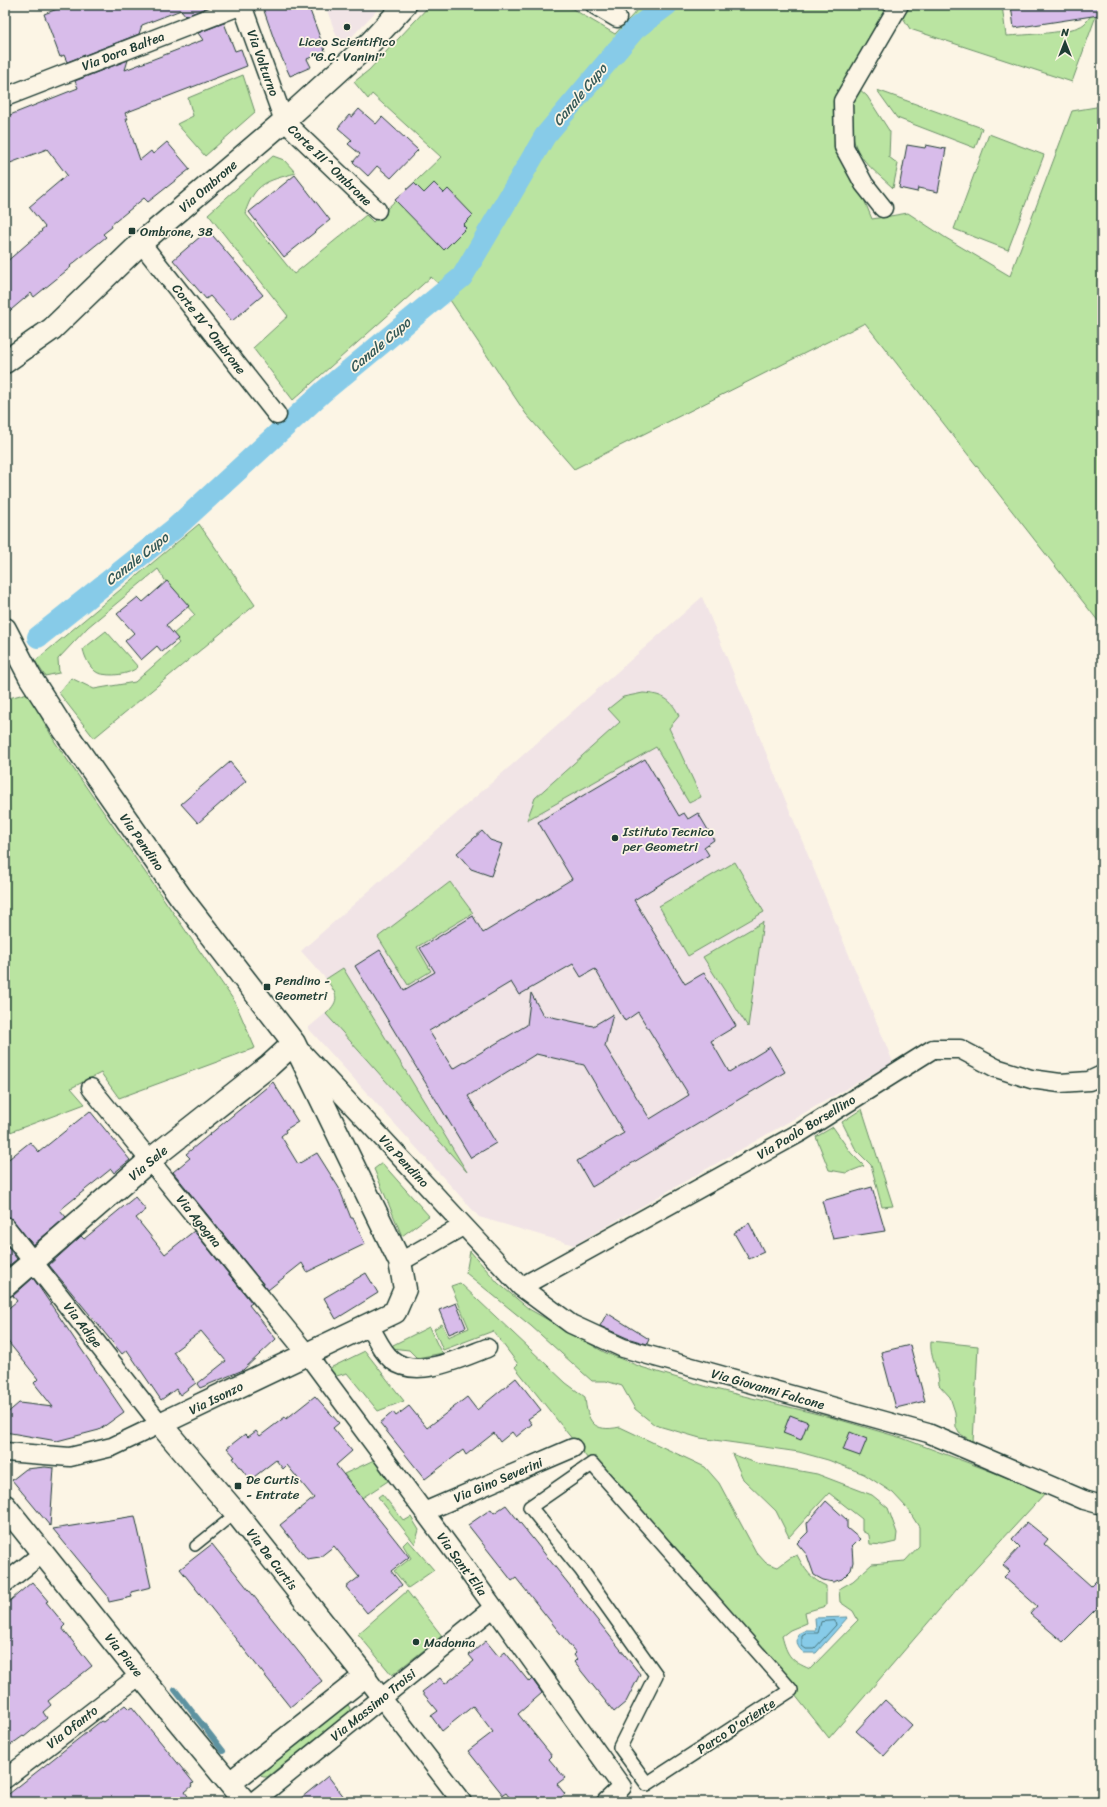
<svg xmlns="http://www.w3.org/2000/svg" width="1107" height="1807" font-family="Sriracha,sans-serif">
<style>
.built{fill:#f1e4e6}
.green{fill:#bae4a1;stroke:#6c906a}
.water{fill:#87cbe8;stroke:#5d92a0}
.lines{fill:none;stroke-linecap:round;stroke-linejoin:round}
.shore{stroke:#49767c;stroke-width:1}
.stream{stroke:#5d92a0;stroke-width:6}
.canal{stroke:#87cbe8;stroke-width:22}
.building{fill:#d8bcea;stroke:#1f3d34;fill-rule:evenodd}
.service-casing{stroke:#1f3d34;stroke-width:12}
.pedestrian-casing{stroke:#1f3d34;stroke-width:16}
.minor-casing{stroke:#1f3d34;stroke-width:21}
.tertiary-casing{stroke:#1f3d34;stroke-width:25}
.service{stroke:#fcf5e5;stroke-width:9}
.pedestrian{stroke:#fcf5e5;stroke-width:13}
.minor{stroke:#fcf5e5;stroke-width:18}
.tertiary{stroke:#fcf5e5;stroke-width:22}
.poi-dot{fill:#1f3d34;stroke:#fcf5e5;stroke-width:1.5}
.labels{text-anchor:middle;dominant-baseline:central;stroke-width:3.5;stroke-linejoin:round;paint-order:stroke}
.poi-label{font-size:13px;fill:#1f3d34;stroke:#fcf5e5;text-anchor:start}
.street-label{font-size:13px;fill:#1f3d34;stroke:#fcf5e5}
.water-label{font-size:14px;font-style:italic;fill:#345958;stroke:#fcf5e5}
</style>
<rect width="100%" height="100%" fill="#fcf5e5"/>
<filter id="ink" filterUnits="userSpaceOnUse"><feTurbulence type="fractalNoise" baseFrequency=".025" numOctaves="2"/><feDisplacementMap in="SourceGraphic" scale="8" xChannelSelector="R" yChannelSelector="G"/><feConvolveMatrix kernelMatrix="1 2 1 2 8 2 1 2 1" color-interpolation-filters="sRGB"/></filter>
<g filter="url(#ink)">
<!-- built -->
<path class="built" d="M 325,5 L 382,5 L 341,48 Z
M 702,597 L 893,1062 L 574,1245 L 479,1217 L 308,1028 L 334,1006 L 337,998 L 335,991 L 326,979 L 301,951 Z"/>
<!-- green -->
<path class="green" d="M 430,5 L 566,5 L 615,34 L 642,5 L 890,5 L 835,105 L 835,142 L 858,185 L 872,219 L 908,213 L 946,238 L 1010,276 L 1072,111 L 1102,106 L 1102,626 L 865,323 L 574,469 L 526,414 L 440,285 L 431,277 L 293,400 L 253,348 L 288,316 L 208,214 L 273,156 L 284,160 L 296,173 C 266,181 255,183 245,213 L 294,274 L 366,215 L 373,222 L 441,157 L 372,94 L 368,99 L 354,82 L 369,70 Z
M 908,5 L 1002,5 L 1006,36 C 1022,35 1074,33 1084,24 C 1090,19 1092,12 1095,5 L 1100,5 L 1072,82 L 910,29 L 902,16 Z
M 243,75 L 255,112 L 205,156 L 177,124 L 193,116 L 188,98 Z
M 857,87 L 867,96 L 890,132 L 889,157 L 898,164 L 893,188 C 871,167 854,158 851,126 C 850,108 850,104 857,87 Z
M 877,90 L 982,128 L 975,148 L 897,118 Z
M 989,134 L 1044,155 L 1008,250 L 954,229 Z
M 199,524 L 255,605 L 94,738 L 59,693 L 71,678 L 94,689 L 135,682 L 179,643 L 172,635 L 195,615 L 168,585 L 158,569 L 88,627 L 58,659 L 59,673 L 45,676 L 35,661 Z
M 106,631 L 138,667 C 129,675 110,677 98,673 C 90,669 85,658 83,649 Z
M 28,693 L 55,742 L 235,1002 L 255,1048 L 119,1098 L 101,1073 L 71,1088 L 85,1104 L 5,1134 L 5,699 Z
M 643,693 C 661,694 672,699 679,716 L 669,728 L 701,797 L 689,803 L 656,747 L 527,820 L 535,798 L 620,722 L 608,709 L 623,697 Z
M 735,862 L 764,912 L 688,956 L 659,906 Z
M 450,882 L 473,913 L 417,947 L 431,971 L 408,985 L 378,937 Z
M 763,922 L 748,1027 L 703,957 Z
M 343,968 L 467,1172 L 326,1014 C 341,999 337,995 326,979 Z
M 862,1109 L 893,1206 L 882,1207 L 871,1165 L 856,1150 L 842,1122 Z
M 833,1127 L 851,1153 L 864,1166 L 846,1173 L 829,1170 L 816,1137 Z
M 382,1163 L 429,1216 L 402,1236 L 374,1169 Z
M 470,1251 L 498,1283 L 529,1309 L 604,1352 L 641,1367 L 711,1388 L 830,1417 L 902,1438 L 1046,1492 L 957,1589 L 829,1738 L 791,1690 L 592,1464 L 515,1367 L 518,1364 L 493,1331 L 443,1350 L 434,1329 L 442,1324 L 448,1337 L 469,1328 L 451,1286 L 460,1283 L 566,1383 L 585,1397 C 587,1421 593,1433 620,1427 L 705,1467 L 719,1483 L 756,1552 L 766,1563 L 778,1567 L 790,1558 L 797,1555 C 805,1570 811,1579 826,1586 L 826,1606 L 805,1612 L 807,1623 L 790,1630 L 782,1636 C 787,1656 791,1661 810,1669 L 858,1620 L 853,1611 L 840,1602 L 839,1589 L 853,1581 L 872,1564 L 905,1561 L 919,1546 L 919,1527 L 907,1508 L 893,1493 L 864,1474 L 828,1460 L 799,1452 L 700,1438 L 655,1425 L 635,1409 L 622,1386 L 606,1381 L 592,1381 L 531,1326 L 466,1273 Z
M 429,1327 L 440,1350 L 443,1353 L 417,1358 L 409,1350 L 391,1348 L 393,1345 Z
M 931,1341 L 978,1346 L 973,1442 L 959,1433 L 956,1427 L 955,1412 L 950,1397 L 939,1385 C 939,1369 929,1357 931,1341 Z
M 365,1351 L 404,1401 L 378,1411 L 347,1373 L 333,1377 L 328,1369 Z
M 732,1454 L 756,1463 L 817,1474 L 872,1495 L 888,1508 L 897,1533 L 896,1542 L 883,1545 L 870,1544 L 869,1535 L 862,1531 L 862,1519 L 829,1493 L 789,1537 L 776,1511 L 743,1479 Z
M 374,1460 L 388,1481 L 362,1498 L 344,1474 Z
M 382,1494 L 404,1521 L 411,1517 L 419,1530 L 415,1544 L 378,1497 Z
M 408,1540 L 434,1570 L 408,1588 L 394,1571 L 411,1558 L 403,1545 Z
M 407,1591 L 442,1636 L 392,1675 L 358,1634 Z
M 343,1705 L 348,1705 L 350,1708 L 349,1712 L 267,1777 L 263,1777 L 260,1774 L 261,1770 Z"/>
<!-- water -->
<path class="water" d="M 848,1617 L 816,1653 L 804,1653 C 797,1647 796,1643 798,1634 L 806,1630 L 816,1630 L 815,1618 Z"/>
<g class="lines">
<!-- shore -->
<path class="shore" d="M 835,1621 L 836,1625 L 814,1649 L 806,1649 L 802,1646 L 802,1636 L 807,1633 L 818,1633 L 821,1622 Z"/>
<!-- stream -->
<path class="stream" d="M 175,1690 L 223,1751"/>
<!-- canal -->
<path class="canal" d="M 38,637 L 174,529 L 324,391 L 462,277 L 545,136 L 635,29 L 667,5"/>
</g>
<!-- building -->
<path class="building" d="M 68,5 L 213,5 L 186,16 L 181,10 L 142,25 L 139,34 L 67,62 L 64,55 L 60,57 L 44,14 Z
M 262,5 L 308,5 L 325,51 L 307,59 L 311,67 L 290,76 L 276,45 Z
M 1011,5 L 1098,5 L 1099,15 L 1014,28 Z
M 224,23 L 235,51 L 241,49 L 247,66 L 125,113 L 128,119 L 126,119 L 140,160 L 151,151 L 153,154 L 167,142 L 190,169 L 148,202 L 144,198 L 111,225 L 112,227 L 103,234 L 106,237 L 70,266 L 71,267 L 34,297 L 31,293 L 5,315 L 5,263 L 42,231 L 41,230 L 45,227 L 29,207 L 67,175 L 47,149 L 5,165 L 5,117 L 78,88 L 75,81 L 128,60 L 125,70 L 203,40 L 198,33 Z
M 359,109 L 376,124 L 382,117 L 418,150 L 391,178 L 377,166 L 368,176 L 353,162 L 360,154 L 348,144 L 352,140 L 338,128 L 349,115 L 352,117 Z
M 907,145 L 925,148 L 926,145 L 946,149 L 938,192 L 918,188 L 917,192 L 899,188 Z
M 295,175 L 330,220 L 284,257 L 249,212 Z
M 414,183 L 424,193 L 434,183 L 444,193 L 448,189 L 473,215 L 463,225 L 466,228 L 444,250 L 395,200 Z
M 208,230 L 263,295 L 232,321 L 210,296 L 206,299 L 173,260 Z
M 167,581 L 189,606 L 166,625 L 178,639 L 162,652 L 157,646 L 141,660 L 125,641 L 134,633 L 117,614 L 138,597 L 143,602 Z
M 645,759 L 679,816 L 684,813 L 688,819 L 698,813 L 714,840 L 704,847 L 709,855 L 634,900 L 685,984 L 704,973 L 736,1026 L 711,1041 L 729,1072 L 770,1047 L 785,1072 L 592,1187 L 577,1161 L 624,1133 L 584,1065 L 536,1054 L 468,1096 L 496,1143 L 471,1158 L 355,966 L 380,950 L 404,990 L 435,972 L 420,948 L 473,916 L 483,933 L 572,879 L 538,822 ZM 573,964 L 581,977 L 595,969 L 625,1021 L 638,1012 L 689,1095 L 650,1119 L 605,1046 L 613,1014 L 593,1026 L 543,1015 L 531,993 L 527,1025 L 453,1069 L 429,1031 L 511,982 L 519,995 Z
M 230,762 L 246,781 L 198,823 L 181,804 Z
M 482,831 L 490,840 L 502,844 L 491,876 L 471,869 L 457,853 Z
M 273,1082 L 298,1122 L 285,1130 L 286,1132 L 281,1136 L 298,1164 L 317,1153 L 339,1188 L 351,1218 L 353,1218 L 365,1244 L 307,1272 L 302,1263 L 268,1290 L 173,1172 L 190,1158 L 186,1154 Z
M 90,1111 L 130,1160 L 114,1173 L 111,1169 L 60,1210 L 66,1217 L 33,1245 L 13,1220 L 5,1216 L 5,1162 L 30,1142 L 39,1152 Z
M 872,1187 L 885,1231 L 833,1239 L 822,1201 Z
M 135,1197 L 146,1210 L 136,1218 L 165,1254 L 194,1231 L 252,1303 L 249,1305 L 276,1339 L 243,1370 L 200,1388 L 197,1384 L 226,1361 L 201,1331 L 173,1352 L 196,1383 L 180,1395 L 176,1389 L 161,1400 L 127,1350 L 122,1354 L 49,1265 L 81,1236 L 84,1239 Z
M 749,1223 L 764,1252 L 749,1259 L 734,1233 Z
M 5,1243 L 17,1259 L 5,1269 Z
M 366,1273 L 378,1293 L 336,1319 L 324,1298 Z
M 33,1278 L 124,1412 L 99,1430 L 57,1441 L 5,1432 L 5,1415 L 19,1403 L 53,1407 L 34,1383 L 38,1379 L 5,1338 L 5,1311 L 17,1301 L 13,1296 Z
M 456,1303 L 466,1327 L 449,1334 L 439,1310 Z
M 607,1313 L 649,1339 L 647,1344 L 627,1338 L 600,1326 Z
M 910,1345 L 925,1401 L 896,1408 L 881,1352 Z
M 516,1378 L 541,1410 L 528,1419 L 532,1424 L 516,1437 L 512,1432 L 500,1442 L 494,1433 L 466,1455 L 463,1450 L 425,1479 L 380,1423 L 393,1412 L 396,1416 L 409,1406 L 427,1428 L 467,1397 L 477,1410 Z
M 315,1396 L 339,1423 L 333,1428 L 352,1451 L 336,1465 L 409,1557 L 391,1571 L 402,1585 L 367,1613 L 346,1587 L 359,1577 L 334,1546 L 320,1557 L 307,1559 L 280,1525 L 314,1498 L 287,1465 L 283,1469 L 276,1460 L 250,1480 L 233,1458 L 235,1457 L 227,1448 L 245,1434 L 248,1437 L 256,1431 L 260,1436 L 285,1417 L 286,1419 Z
M 790,1415 L 808,1422 L 801,1440 L 783,1433 Z
M 850,1432 L 867,1439 L 860,1456 L 843,1450 Z
M 45,1467 L 54,1468 L 50,1526 L 12,1480 L 26,1469 Z
M 826,1501 L 847,1520 L 847,1528 L 860,1539 L 852,1547 L 853,1562 L 851,1570 L 842,1579 L 833,1582 L 823,1580 L 814,1575 L 807,1555 L 797,1543 L 808,1532 L 807,1523 Z
M 506,1505 L 640,1674 L 626,1702 L 614,1712 L 574,1662 L 577,1659 L 574,1655 L 576,1653 L 516,1578 L 512,1581 L 468,1525 L 491,1509 L 494,1513 Z
M 135,1516 L 151,1587 L 131,1592 L 132,1597 L 109,1602 L 107,1595 L 53,1529 Z
M 1027,1522 L 1048,1539 L 1044,1544 L 1091,1586 L 1102,1575 L 1102,1603 L 1063,1642 L 1030,1614 L 1037,1606 L 1004,1577 L 1010,1571 L 1003,1565 L 1020,1547 L 1012,1539 Z
M 212,1544 L 322,1681 L 290,1707 L 180,1569 Z
M 32,1582 L 48,1601 L 46,1602 L 65,1625 L 62,1628 L 92,1666 L 48,1701 L 51,1705 L 43,1712 L 47,1718 L 24,1737 L 23,1736 L 5,1749 L 5,1605 Z
M 486,1641 L 499,1657 L 505,1652 L 529,1682 L 532,1679 L 542,1693 L 518,1714 L 552,1756 L 549,1759 L 565,1778 L 557,1784 L 565,1794 L 556,1802 L 513,1802 L 506,1793 L 503,1795 L 468,1751 L 493,1732 L 473,1706 L 442,1731 L 431,1716 L 438,1711 L 422,1692 L 440,1678 L 445,1684 L 474,1661 L 469,1655 Z
M 885,1700 L 912,1725 L 884,1756 L 856,1731 Z
M 125,1705 L 129,1709 L 132,1707 L 194,1783 L 191,1784 L 192,1786 L 185,1792 L 192,1802 L 5,1802 L 5,1797 L 101,1721 L 103,1722 Z
M 328,1776 L 348,1802 L 296,1802 Z"/>
<g class="lines">
<defs>
<path id="service" d="M 195,1546 L 236,1513"/>
<path id="pedestrian" d="M 592,1464 L 791,1690 L 647,1784 L 620,1747 L 656,1675 L 582,1571 L 530,1507 Z"/>
<path id="minor" d="M 242,5 L 284,121 L 377,210
M 595,5 L 617,18
M 5,97 L 242,5
M 883,208 L 864,184 L 844,147 L 843,101 L 899,5
M 141,243 L 277,415
M 303,1053 L 521,1287 L 571,1324 L 623,1348 L 928,1433 L 1084,1500 L 1102,1505
M 91,1088 L 307,1354 L 462,1563 L 622,1787 L 606,1802
M 5,1226 L 160,1424 L 112,1447 L 70,1457 L 5,1452
M 400,1262 L 463,1226
M 521,1287 L 801,1132 L 933,1049 L 960,1049 L 996,1068 L 1031,1079 L 1060,1083 L 1089,1081 L 1102,1075
M 368,1324 C 376,1336 381,1351 392,1360 C 417,1380 463,1357 487,1348
M 424,1512 L 573,1448
M 5,1583 L 42,1554
M 365,1676 L 462,1802
M 5,1779 L 140,1675
M 253,1802 L 493,1608"/>
<path id="tertiary" d="M 5,362 L 52,329 L 141,243 L 284,121 L 371,42 L 405,5
M 5,629 L 30,677 L 60,724 L 180,896 L 294,1043 L 400,1262 L 405,1289 L 395,1312 L 160,1424 L 236,1513 L 365,1676 L 230,1783
M 5,1286 L 150,1160 L 269,1066 L 294,1043
M 5,1506 L 140,1675 L 245,1802"/>
</defs>
<!-- service casing -->
<use href="#service" class="service-casing"/>
<!-- pedestrian casing -->
<use href="#pedestrian" class="pedestrian-casing"/>
<!-- minor casing -->
<use href="#minor" class="minor-casing"/>
<!-- tertiary casing -->
<use href="#tertiary" class="tertiary-casing"/>
<!-- service -->
<use href="#service" class="service"/>
<!-- pedestrian -->
<use href="#pedestrian" class="pedestrian"/>
<!-- minor -->
<use href="#minor" class="minor"/>
<!-- tertiary -->
<use href="#tertiary" class="tertiary"/>
</g>
</g>
<!-- markers -->
<g class="poi-dot">
<circle cx="347" cy="27" r="4"/>
<rect x="128" y="227" width="8" height="8" rx="2"/>
<circle cx="615" cy="838" r="4"/>
<rect x="263" y="983" width="8" height="8" rx="2"/>
<rect x="234" y="1482" width="8" height="8" rx="2"/>
<circle cx="416" cy="1642" r="4"/>
</g>
<g class="labels">
<!-- poi labels -->
<g class="poi-label">
<text x="347" y="41" text-anchor="middle">Liceo Scientifico<tspan x="347" dy="15">"G.C. Vanini"</tspan></text>
<text x="140" y="231">Ombrone, 38</text>
<text x="623" y="831">Istituto Tecnico<tspan x="623" dy="15">per Geometri</tspan></text>
<text x="275" y="980">Pendino -<tspan x="275" dy="15">Geometri</tspan></text>
<text x="246" y="1479">De Curtis<tspan x="246" dy="15">- Entrate</tspan></text>
<text x="424" y="1642">Madonna</text>
</g>
<!-- street labels -->
<g class="street-label">
<text transform="translate(123 51) rotate(-21)">Via Dora Baltea</text>
<text transform="translate(263 63) rotate(70)">Via Volturno</text>
<text transform="translate(330 165) rotate(44)">Corte III^ Ombrone</text>
<text transform="translate(208 186) rotate(-41)">Via Ombrone</text>
<text transform="translate(209 329) rotate(52)">Corte IV^ Ombrone</text>
<text transform="translate(142 842) rotate(55)">Via Pendino</text>
<text transform="translate(806 1127) rotate(-31)">Via Paolo Borsellino</text>
<text transform="translate(404 1161) rotate(47)">Via Pendino</text>
<text transform="translate(148 1163) rotate(-40)">Via Sele</text>
<text transform="translate(199 1221) rotate(51)">Via Agogna</text>
<text transform="translate(83 1325) rotate(52)">Via Adige</text>
<text transform="translate(768 1389) rotate(16)">Via Giovanni Falcone</text>
<text transform="translate(216 1398) rotate(-26)">Via Isonzo</text>
<text transform="translate(498 1480) rotate(-23)">Via Gino Severini</text>
<text transform="translate(272 1559) rotate(52)">Via De Curtis</text>
<text transform="translate(462 1564) rotate(54)">Via Sant'Elia</text>
<text transform="translate(124 1655) rotate(51)">Via Piave</text>
<text transform="translate(373 1705) rotate(-39)">Via Massimo Troisi</text>
<text transform="translate(736 1726) rotate(-33)">Parco D'oriente</text>
<text transform="translate(72 1727) rotate(-38)">Via Ofanto</text>
</g>
<!-- water labels -->
<g class="water-label">
<text transform="translate(580 95) rotate(-50)">Canale Cupo</text>
<text transform="translate(380 345) rotate(-40)">Canale Cupo</text>
<text transform="translate(137 559) rotate(-38)">Canale Cupo</text>
</g>
</g>
<!-- margin -->
<rect width="1107" height="1807" fill="none" stroke="#fcf5e5" stroke-width="20"/>
<rect x="10" y="10" width="1087" height="1787" fill="none" stroke="#1f3d34" stroke-width="1.5" filter="url(#ink)"/>
<!-- north arrow -->
<g transform="translate(1065 42)" stroke="#fcf5e5" stroke-width="3" paint-order="stroke">
<path d="M0-3L7 15L0 10L-7 15Z" fill="#1f3d34"/>
<text y="-6" font-size="11" font-weight="bold" text-anchor="middle" fill="#1f3d34">N</text>
</g>
</svg>
